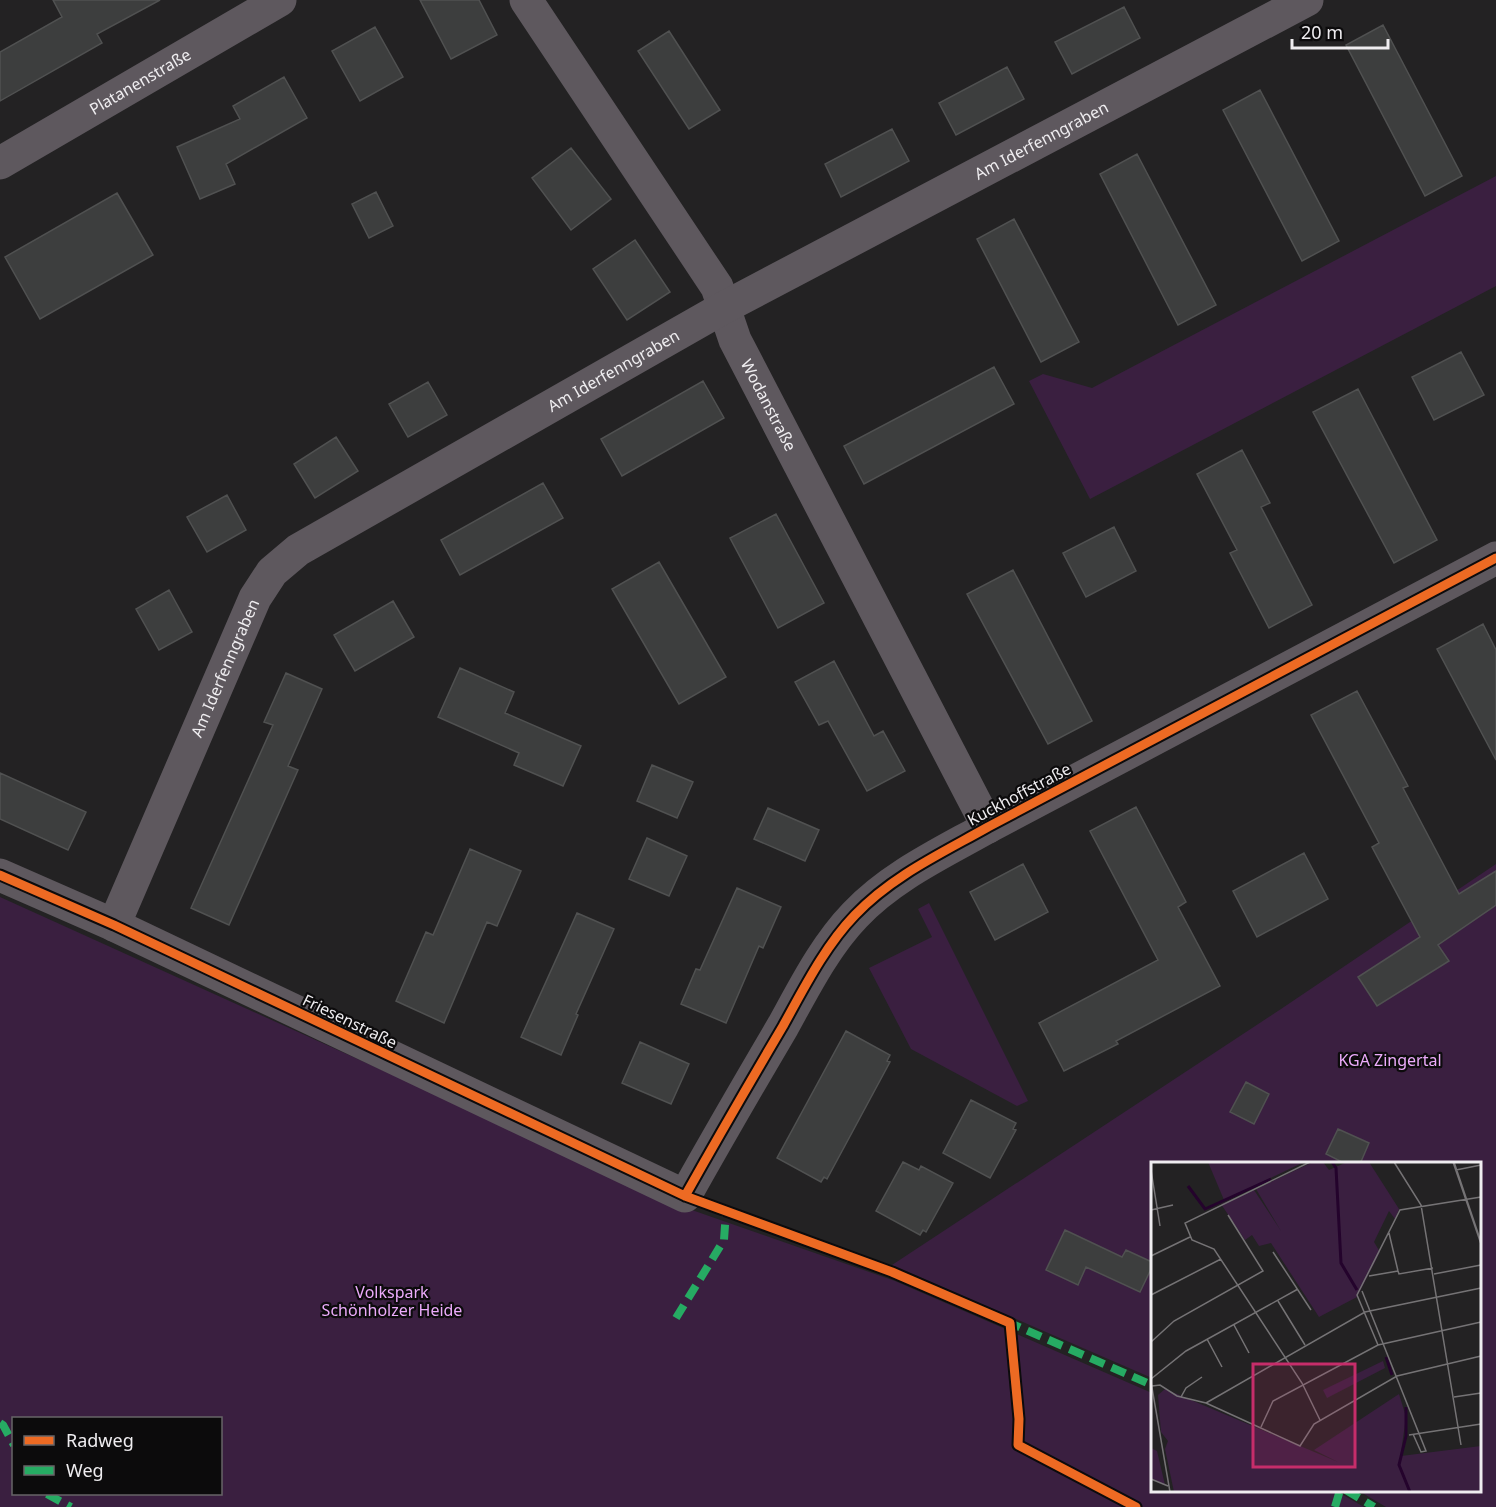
<svg xmlns="http://www.w3.org/2000/svg" width="1496" height="1507" font-family="'Noto Sans',sans-serif">
<style>
.green{fill:#3a1f40;fill-rule:evenodd}
.building{fill:#3d3e3e;stroke:#505151;stroke-width:1.5}
.lines{fill:none;stroke-linecap:round;stroke-linejoin:round}
.minor{stroke:#5e585e;stroke-width:33}
.quiet{stroke:#26ab63;stroke-width:8;stroke-dasharray:15 8;stroke-linecap:butt}
.cycleway-casing{stroke:#0c0b0c;stroke-width:13}
.cycleway{stroke:#ed6a23;stroke-width:9}
.labels{text-anchor:middle;dominant-baseline:central;stroke-width:4.5;stroke-linejoin:round;paint-order:stroke}
.street-label{font-size:16px;fill:#efedf0;stroke:#0c0b0c}
.park-label{font-size:16px;fill:#ecabfb;stroke:#0c0b0c}
.inset-river{fill:none;stroke:#24032c;stroke-width:3}
.inset-road{fill:none;stroke:#757375;stroke-width:1.5}
.view{fill:#c62d6a;fill-opacity:0.15;stroke:#c62d6a;stroke-width:3}
.inset-edge{fill:none;stroke:#efedf0;stroke-width:3}
</style>
<rect width="100%" height="100%" fill="#232223"/>
<!-- green -->
<path class="green" d="M 1496,176 L 1496,286 L 1090,499 L 1029,381 L 1043,374 L 1092,388 Z
M 1496,864 L 1496,1507 L 1386,1507 L 1359,1491 L 1480,1490 L 1480,1164 L 1152,1164 L 1152,1378 L 892,1265 L 1281,1009 Z
M 0,897 L 689,1209 L 895,1281 L 1152,1393 L 1152,1490 L 1336,1491 L 1364,1507 L 0,1507 ZM 14,1418 L 220,1418 L 220,1494 L 14,1494 Z
M 929,903 L 1028,1101 L 1017,1106 L 911,1049 L 869,968 L 932,937 L 918,909 Z"/>
<!-- building -->
<path class="building" d="M 53,0 L 160,0 L 97,34 L 102,43 L 0,101 L 0,52 L 62,17 Z
M 420,0 L 479,0 L 497,35 L 451,59 Z
M 1124,7 L 1140,38 L 1072,74 L 1055,42 Z
M 1383,25 L 1462,176 L 1425,196 L 1346,45 Z
M 375,27 L 403,77 L 360,101 L 332,51 Z
M 669,31 L 720,110 L 689,129 L 638,51 Z
M 1007,67 L 1024,99 L 956,135 L 939,103 Z
M 284,77 L 307,118 L 226,164 L 235,184 L 200,199 L 177,147 L 240,119 L 233,106 Z
M 1260,90 L 1339,241 L 1302,261 L 1223,110 Z
M 892,129 L 909,161 L 841,197 L 825,164 Z
M 571,148 L 611,199 L 571,230 L 532,178 Z
M 1137,154 L 1216,305 L 1178,325 L 1100,174 Z
M 376,192 L 393,226 L 369,238 L 352,204 Z
M 117,193 L 153,255 L 40,319 L 5,257 Z
M 1014,219 L 1079,342 L 1041,362 L 977,239 Z
M 635,240 L 670,292 L 627,320 L 593,269 Z
M 1461,352 L 1484,395 L 1434,420 L 1412,377 Z
M 994,367 L 1014,404 L 864,484 L 844,446 Z
M 703,381 L 724,418 L 622,476 L 601,439 Z
M 428,382 L 447,415 L 408,437 L 389,404 Z
M 1358,389 L 1437,540 L 1394,563 L 1313,412 Z
M 336,437 L 358,471 L 315,498 L 294,464 Z
M 1242,450 L 1270,503 L 1261,507 L 1312,605 L 1269,628 L 1230,553 L 1237,550 L 1197,474 Z
M 543,483 L 563,518 L 460,575 L 441,540 Z
M 227,495 L 246,530 L 207,552 L 187,517 Z
M 776,514 L 824,603 L 778,628 L 730,538 Z
M 1114,527 L 1136,571 L 1086,597 L 1063,553 Z
M 659,562 L 726,677 L 679,704 L 612,589 Z
M 1013,570 L 1092,721 L 1048,744 L 967,594 Z
M 169,590 L 192,632 L 159,650 L 136,609 Z
M 393,601 L 414,637 L 355,671 L 334,635 Z
M 1483,624 L 1496,650 L 1496,760 L 1437,649 Z
M 834,661 L 874,736 L 883,731 L 905,771 L 867,791 L 828,721 L 819,725 L 795,682 Z
M 460,668 L 514,692 L 505,713 L 581,746 L 563,786 L 514,765 L 519,753 L 438,717 Z
M 286,673 L 322,689 L 288,766 L 298,770 L 229,925 L 191,908 L 273,725 L 264,722 Z
M 1357,691 L 1408,786 L 1403,788 L 1459,894 L 1496,871 L 1496,905 L 1438,945 L 1449,961 L 1377,1006 L 1358,977 L 1420,937 L 1372,847 L 1379,843 L 1311,715 Z
M 652,765 L 693,782 L 677,818 L 637,801 Z
M 0,773 L 86,812 L 68,850 L 0,819 Z
M 1136,807 L 1186,902 L 1178,907 L 1220,986 L 1116,1041 L 1118,1044 L 1064,1071 L 1039,1023 L 1158,960 L 1090,831 Z
M 768,808 L 819,830 L 805,861 L 754,839 Z
M 647,838 L 687,856 L 669,896 L 629,879 Z
M 470,849 L 521,871 L 497,926 L 487,922 L 444,1023 L 396,1001 L 426,932 L 433,935 Z
M 1304,853 L 1328,899 L 1257,937 L 1233,891 Z
M 1023,864 L 1048,912 L 995,940 L 970,892 Z
M 737,888 L 781,907 L 763,948 L 759,946 L 726,1023 L 681,1004 L 696,969 L 700,970 Z
M 577,913 L 614,929 L 576,1014 L 578,1015 L 561,1055 L 521,1037 Z
M 846,1031 L 890,1055 L 887,1061 L 890,1062 L 827,1179 L 824,1177 L 821,1182 L 777,1158 Z
M 640,1042 L 689,1064 L 671,1104 L 622,1083 Z
M 1246,1082 L 1269,1094 L 1254,1124 L 1230,1112 Z
M 971,1100 L 1016,1123 L 1013,1129 L 1016,1130 L 990,1178 L 943,1153 Z
M 1338,1129 L 1369,1143 L 1360,1164 L 1346,1164 L 1326,1154 Z
M 903,1162 L 919,1170 L 921,1166 L 953,1183 L 926,1232 L 923,1230 L 920,1235 L 876,1211 Z
M 1065,1230 L 1122,1257 L 1126,1250 L 1152,1262 L 1152,1267 L 1140,1292 L 1086,1267 L 1078,1285 L 1046,1270 Z"/>
<g class="lines">
<!-- minor -->
<g class="minor">
<path id="s1" d="M 526,0 L 717,287 L 735,340 L 988,827"/>
<path id="s2" d="M 0,163 L 280,0"/>
<path d="M 0,875 L 114,925 L 685,1196 C 717,1139 750,1082 783,1026 C 804,988 825,946 855,915 C 892,876 942,853 988,827 L 1496,558"/>
<path id="s3" d="M 114,925 L 255,598 L 272,572 L 298,550 L 723,308 L 1307,0"/>
</g>
<!-- quiet -->
<path class="quiet" d="M 676,1318 L 724,1240 L 726,1211
M 1011,1327 L 1010,1323 L 1152,1385
M 0,1423 L 3,1425 L 14,1445
M 1346,1490 L 1374,1507
M 47,1494 L 71,1507
M 1335,1507 L 1340,1490"/>
<defs>
<path id="cycleway" d="M 0,875 L 114,925 L 685,1196 L 892,1272 L 1010,1323 L 1019,1419 L 1018,1445 L 1136,1507
M 685,1196 C 717,1139 750,1082 783,1026 C 804,988 825,946 855,915 C 892,876 942,853 988,827 L 1496,558"/>
</defs>
<!-- cycleway casing -->
<use href="#cycleway" class="cycleway-casing"/>
<!-- cycleway -->
<use href="#cycleway" class="cycleway"/>
</g>
<g class="labels">
<!-- street labels -->
<g class="street-label">
<text stroke="none"><textPath href="#s2" startOffset="162">Platanenstraße</textPath></text>
<text stroke="none"><textPath href="#s3" startOffset="1270">Am Iderfenngraben</textPath></text>
<text stroke="none"><textPath href="#s3" startOffset="784">Am Iderfenngraben</textPath></text>
<text stroke="none"><textPath href="#s1" startOffset="474">Wodanstraße</textPath></text>
<text stroke="none"><textPath href="#s3" startOffset="280">Am Iderfenngraben</textPath></text>
<text transform="translate(1019 794) rotate(-28)">Kuckhoffstraße</text>
<text transform="translate(350 1021) rotate(26)">Friesenstraße</text>
</g>
<!-- park labels -->
<g class="park-label">
<text x="1390" y="1060">KGA Zingertal</text>
<text x="392" y="1292">Volkspark<tspan x="392" dy="18">Schönholzer Heide</tspan></text>
</g>
</g>
<!-- overview -->
<g transform="translate(1151 1162)">
<rect width="330" height="330" fill="#232223"/>
<path d="M 57,0 L 153,0 L 73,38 ZM 162,0 L 172,0 L 178,8 L 196,0 L 218,0 L 248,47 L 244,57 L 238,49 L 223,80 L 229,90 L 206,135 L 168,155 L 120,81 L 108,84 L 101,73 L 94,78 L 70,42 L 103,28 L 130,69 L 105,27 ZM 232,199 L 234,206 L 176,236 L 172,228 ZM 14,227 L 187,300 L 163,288 L 248,232 L 255,255 L 248,304 L 250,294 L 330,284 L 330,330 L 23,330 L 14,287 L 17,279 L 10,270 L 7,233 ZM 0,286 L 6,289 L 14,323 L 0,316 Z" fill="#3a1f40"/>
<path class="inset-river" d="M 181,0 L 185,6 L 190,101 L 206,128M 37,24 L 54,47 L 120,17M 235,195 L 241,213M 255,245 L 255,274 L 248,303 L 259,330"/>
<path class="inset-road" d="M 159,0 L 34,61 L 41,78 L 63,87 L 151,221 L 169,258M 243,0 L 270,43 L 310,283M 302,0 L 330,82M 303,0 L 330,80M 0,8 L 9,64M 305,8 L 330,3M 0,48 L 22,43M 238,71 L 247,109M 122,90 L 160,148M 0,94 L 39,75M 247,109 L 248,112 L 282,106M 283,112 L 330,103M 218,114 L 247,109M 211,129 L 275,289 L 270,290 L 262,272M 0,133 L 70,97M 127,139 L 154,183M 83,163 L 98,191M 56,177 L 71,205M 0,180 L 23,159 L 112,109 L 77,53M 227,183 L 206,133 L 249,48 L 330,35M 0,217 L 35,189 L 147,127M 0,220 L 19,330M 1,224 L 9,223 L 26,234 L 55,241 L 149,284 L 163,262 L 246,214 L 330,194M 30,235 L 35,226 L 51,215M 303,235 L 330,231M 55,241 L 214,150 L 330,126M 110,265 L 122,239 L 227,183 L 330,160M 258,273 L 330,262M 0,317 L 17,324"/>
<path class="view" d="M 102,202 L 204,202 L 204,305 L 102,305 Z"/>
<rect width="330" height="330" class="inset-edge"/>
</g>
<!-- legend -->
<rect x="12" y="1417" width="210" height="78" fill="#0c0b0c" stroke="#676567" stroke-width="1.5"/>
<rect x="24" y="1436" width="30" height="9" fill="#ed6a23" stroke="#676567" stroke-width="1.5"/>
<text x="66" y="1447" font-size="18" fill="#efedf0">Radweg</text>
<rect x="24" y="1466" width="30" height="9" fill="#26ab63" stroke="#676567" stroke-width="1.5"/>
<text x="66" y="1477" font-size="18" fill="#efedf0">Weg</text>
<!-- scale -->
<path d="M1292 39v9h96v-9" fill="none" stroke="#efedf0" stroke-width="3"/>
<text x="1301" y="39" font-size="18" fill="#efedf0" stroke="#0c0b0c" stroke-width="4.5" paint-order="stroke">20 m</text>
</svg>
